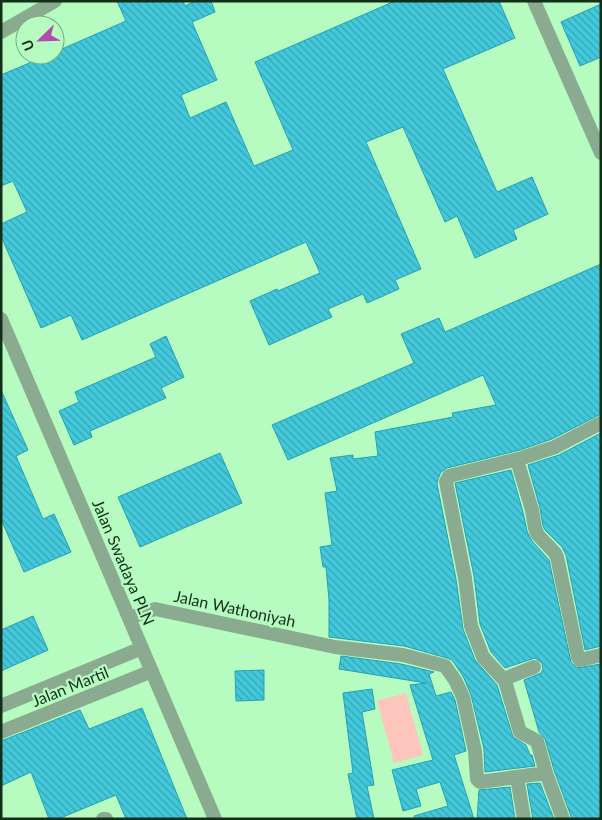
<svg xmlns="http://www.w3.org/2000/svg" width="602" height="820" font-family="Lato,sans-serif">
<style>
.green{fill:#fec5bc}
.building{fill:url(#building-back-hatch);stroke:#22a1b2}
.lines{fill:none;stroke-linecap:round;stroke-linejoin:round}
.minor{stroke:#8bab90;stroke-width:14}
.labels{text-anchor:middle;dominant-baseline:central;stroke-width:4.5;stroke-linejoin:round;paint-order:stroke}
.street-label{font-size:16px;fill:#132f19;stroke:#b6fcc1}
</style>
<defs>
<pattern id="building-back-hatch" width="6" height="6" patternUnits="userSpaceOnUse" patternTransform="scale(1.25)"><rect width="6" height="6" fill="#43c9dc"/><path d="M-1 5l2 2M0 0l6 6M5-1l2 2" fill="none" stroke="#37a4b2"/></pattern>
</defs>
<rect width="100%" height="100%" fill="#b6fcc1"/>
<!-- green -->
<path class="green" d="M 406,693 L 423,755 L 394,763 L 377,701 Z"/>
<!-- building -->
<path class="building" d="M 117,1 L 183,1 L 185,6 L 195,1 L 211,1 L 215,12 L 192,22 L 217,80 L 181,95 L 190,118 L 226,102 L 254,166 L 293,150 L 255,62 L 395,1 L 499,1 L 515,38 L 443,69 L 497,192 L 532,177 L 548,214 L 513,230 L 517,239 L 475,258 L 457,216 L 445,222 L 403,127 L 366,142 L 421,269 L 395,280 L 399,289 L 367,303 L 363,294 L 328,309 L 332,317 L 269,345 L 250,301 L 277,289 L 278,291 L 320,273 L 306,242 L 82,340 L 71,315 L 41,328 L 1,236 L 1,224 L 27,212 L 13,181 L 1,186 L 1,75 L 48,55 L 55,55 L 55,52 L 126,21 Z
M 601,4 L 601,57 L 580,66 L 561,22 Z
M 601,264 L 601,414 L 552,439 L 520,450 L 447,468 L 441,472 L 438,479 L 437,484 L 456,579 L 463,629 L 475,660 L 497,685 L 513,737 L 526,745 L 530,755 L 532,755 L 535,766 L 485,772 L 484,749 L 471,695 L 463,676 L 452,660 L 447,658 L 404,646 L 329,637 L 329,600 L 326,567 L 323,567 L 320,547 L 332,545 L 325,493 L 337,491 L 330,458 L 353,455 L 353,459 L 378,456 L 375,432 L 453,417 L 452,413 L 496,405 L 483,375 L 288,460 L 272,425 L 414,363 L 401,334 L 439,318 L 445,332 Z
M 166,336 L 184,377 L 161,388 L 166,398 L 90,431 L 92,437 L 74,445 L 59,411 L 79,402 L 75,392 L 156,357 L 150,344 Z
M 1,390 L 28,450 L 16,456 L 43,519 L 54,514 L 71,552 L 24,572 L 1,519 Z
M 601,433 L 601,646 L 585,650 L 566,555 L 562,547 L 545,530 L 543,526 L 540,508 L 528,465 L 559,455 Z
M 220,453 L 242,503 L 140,547 L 118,497 Z
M 511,470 L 523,512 L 527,531 L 532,541 L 549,560 L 571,662 L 577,668 L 601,664 L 601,819 L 572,819 L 554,770 L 545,739 L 539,732 L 524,680 L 541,673 L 543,669 L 542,663 L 535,658 L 505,668 L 491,652 L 480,624 L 474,576 L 455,483 Z
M 33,616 L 48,650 L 1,671 L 1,630 Z
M 341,656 L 401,664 L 434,672 L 429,674 L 436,696 L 451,692 L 455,700 L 466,751 L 454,755 L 474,819 L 415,819 L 414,816 L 448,806 L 440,782 L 416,789 L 421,806 L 403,811 L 392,770 L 433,760 L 410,685 L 426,683 L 339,669 Z
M 264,670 L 264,700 L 236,701 L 235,671 Z
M 372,689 L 375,709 L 362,712 L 374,785 L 367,786 L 374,819 L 357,819 L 348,774 L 353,773 L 343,693 Z
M 142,708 L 187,819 L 126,819 L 116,795 L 58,819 L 49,819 L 31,772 L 1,786 L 1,741 L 80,710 L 89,729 Z
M 540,783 L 554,819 L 533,819 L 527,784 Z
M 510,787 L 515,819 L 477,819 L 479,790 Z"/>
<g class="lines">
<!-- minor -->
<path class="minor" d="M 534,1 L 601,153
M 1,32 L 55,1
M 1,319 L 215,819
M 517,460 L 532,510 L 535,528 L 538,535 L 555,553 L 557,557 L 578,657 L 580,660 L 601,655
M 129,618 L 155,609 L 335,647 L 403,655 L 445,666 L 455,680 L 463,697 L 475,751 L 477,779 L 480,782 L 546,773
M 504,679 L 534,667
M 1,706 L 142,648
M 1,732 L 152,671
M 517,777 L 524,819
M 103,819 L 106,819
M 563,819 L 546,773 L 537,741 L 520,732 L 505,681 L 483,657 L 471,626 L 465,578 L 446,482 L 449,476 L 522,458 L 555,447 L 601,423"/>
</g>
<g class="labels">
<!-- street labels -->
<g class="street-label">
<text transform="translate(124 562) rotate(67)">Jalan Swadaya PLN</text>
<text transform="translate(235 608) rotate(12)">Jalan Wathoniyah</text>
<text transform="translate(70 686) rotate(-22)">Jalan Martil</text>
</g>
</g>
<!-- border -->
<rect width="602" height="820" fill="none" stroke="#132f19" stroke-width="5"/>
<!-- north arrow -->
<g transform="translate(40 40) rotate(247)"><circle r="24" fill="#b6fcc1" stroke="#75aa7e"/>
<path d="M0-4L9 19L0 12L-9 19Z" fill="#b24baf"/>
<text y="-8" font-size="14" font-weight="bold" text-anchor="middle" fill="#132f19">U</text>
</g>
</svg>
